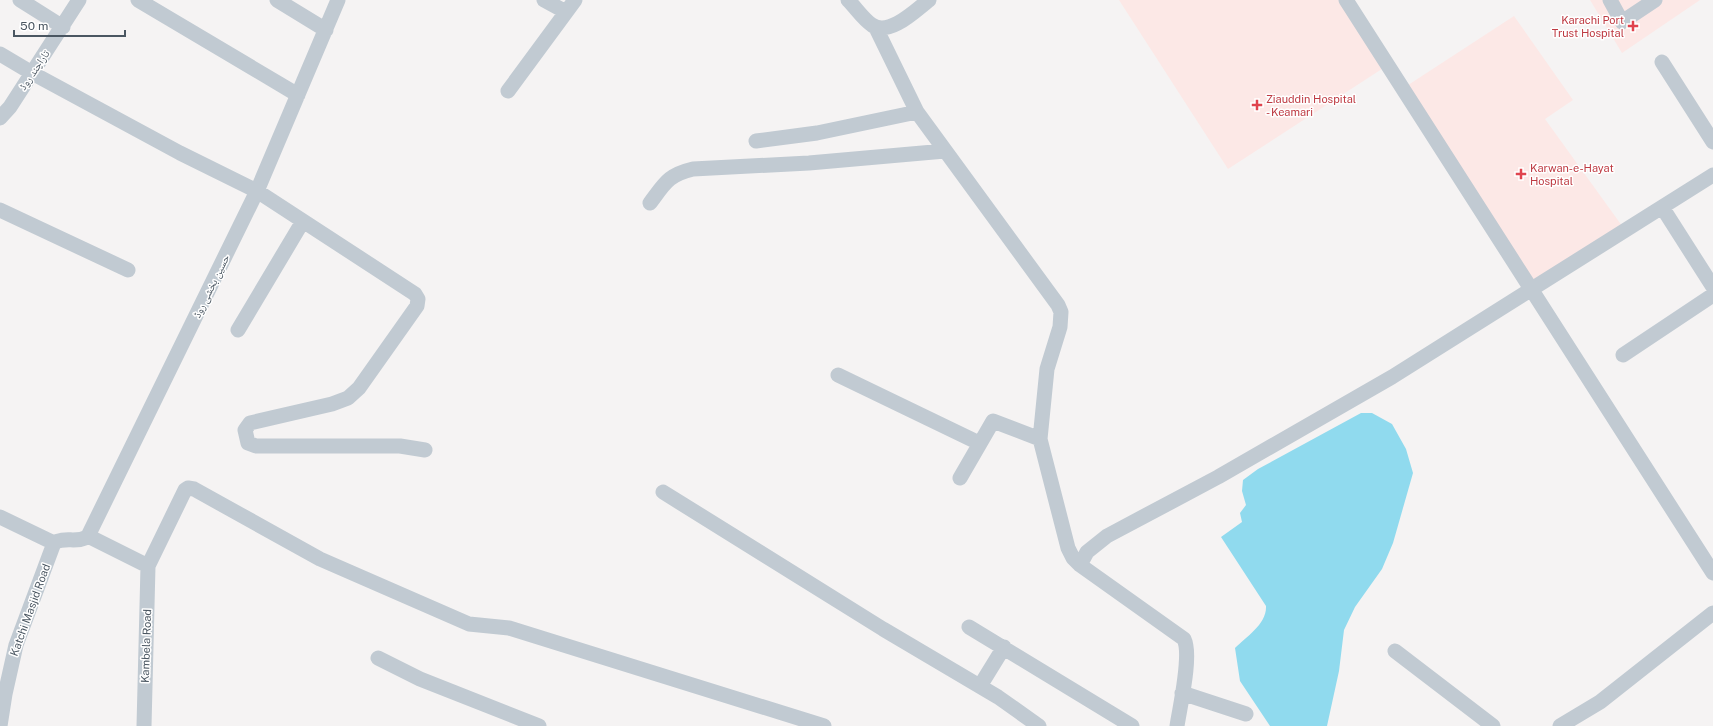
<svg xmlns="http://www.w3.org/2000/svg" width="1713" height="726" font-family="'Public Sans','Noto Naskh Arabic',sans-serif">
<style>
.medical{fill:#fce8e6}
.water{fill:#90daee}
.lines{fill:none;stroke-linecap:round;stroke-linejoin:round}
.minor{stroke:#c1cad2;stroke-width:15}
.health-dot{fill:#e0444e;stroke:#fff;stroke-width:1.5}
.labels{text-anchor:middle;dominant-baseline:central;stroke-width:3;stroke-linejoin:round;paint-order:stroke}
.health-label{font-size:11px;fill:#be3a42;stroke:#fff;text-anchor:start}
.street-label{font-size:11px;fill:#4a5661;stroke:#fff}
</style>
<rect width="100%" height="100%" fill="#f5f3f3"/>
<!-- medical -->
<path class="medical" d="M 1119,0 L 1346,0 L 1388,65 L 1228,169 Z
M 1590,0 L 1700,0 L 1622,53 Z
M 1514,16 L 1573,100 L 1545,119 L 1625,230 L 1531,290 L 1402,89 Z"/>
<!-- water -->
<path class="water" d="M 1361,413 L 1372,413 L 1392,424 L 1406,449 L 1413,473 L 1393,543 L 1382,569 L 1355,607 L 1344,630 L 1339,671 L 1327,726 L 1270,726 L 1240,681 L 1235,648 C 1246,637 1267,624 1266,606 L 1221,537 L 1242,522 L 1240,513 L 1246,505 L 1242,491 L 1243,480 L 1258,469 Z"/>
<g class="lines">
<!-- minor -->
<path class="minor" d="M 20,0 L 63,27
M 138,0 L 298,95
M 277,0 L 326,30
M 544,0 L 566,12
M 848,0 C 856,8 863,19 872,25 C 889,37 916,10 929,0
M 1346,0 L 1713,573
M 1610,0 L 1622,22 L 1655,0
M 876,28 L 917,112 L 1058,305 L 1061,312 L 1060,327 L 1047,369 L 1040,439 L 1068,548 L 1073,558 L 1080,565 L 1184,639 C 1192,655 1180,706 1177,726
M 0,54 L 32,73 L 180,153 L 257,191 L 415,294 L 418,299 L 417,306 L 359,388 L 348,398 L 332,404 L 250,423 L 245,430 L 248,443 L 256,446 L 400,446 L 425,450
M 1662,62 L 1713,142
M 508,91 L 575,0
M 0,118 L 10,107 L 79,0
M 756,141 L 817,133 L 917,112
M 650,203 C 665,183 668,175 693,169 L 809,163 L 945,151
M 1662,207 L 1713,287
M 0,210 L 128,270
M 238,330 L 303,221
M 1623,355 L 1713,295
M 838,375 L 979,443
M 960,478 L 993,421 L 1040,439
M 663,492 L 883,629 L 998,697 L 1039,726
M 0,517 L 54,543
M 88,536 L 148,566 L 185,490 L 188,488 L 194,489 L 320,559 L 469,624 L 509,628 L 824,726
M 54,543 C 64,536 79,544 88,536 L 257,191 L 338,0
M 1080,565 L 1087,552 L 1107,536 L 1218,477 L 1392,377 L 1713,175
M 969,627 L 1132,726
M 1395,651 L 1493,726
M 378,658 L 420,679 L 539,726
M 980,686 L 1004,647
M 1182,693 L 1246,714
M 0,726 L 5,694 L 16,645 L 54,543
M 144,726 L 148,566
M 1560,726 L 1600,702 L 1713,613"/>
</g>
<!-- markers -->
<g class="health-dot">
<path d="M1631 20h4v4h4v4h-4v4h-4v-4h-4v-4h4z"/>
<path d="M1255 99h4v4h4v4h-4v4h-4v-4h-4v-4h4z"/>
<path d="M1519 168h4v4h4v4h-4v4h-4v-4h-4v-4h4z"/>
</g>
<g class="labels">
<!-- health labels -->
<g class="health-label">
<text x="1624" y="20" text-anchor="end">Karachi Port<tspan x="1624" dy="13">Trust Hospital</tspan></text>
<text x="1266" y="99">Ziauddin Hospital<tspan x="1266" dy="13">- Keamari</tspan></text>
<text x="1530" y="168">Karwan-e-Hayat<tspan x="1530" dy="13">Hospital</tspan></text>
</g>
<!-- street labels -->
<g class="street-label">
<text transform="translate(34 70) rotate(-56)">تاراچند روڈ</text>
<text transform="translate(211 286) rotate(-64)">حسین بخشی روڈ</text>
<text transform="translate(30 610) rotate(-70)">Katchi Masjid Road</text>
<text transform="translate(146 646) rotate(-88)">Kambela Road</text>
</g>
</g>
<!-- scale -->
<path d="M14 30v6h111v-6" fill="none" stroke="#4a5661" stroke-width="2"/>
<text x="20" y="30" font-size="12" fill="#4a5661" stroke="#ffffff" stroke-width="3" paint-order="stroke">50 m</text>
</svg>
